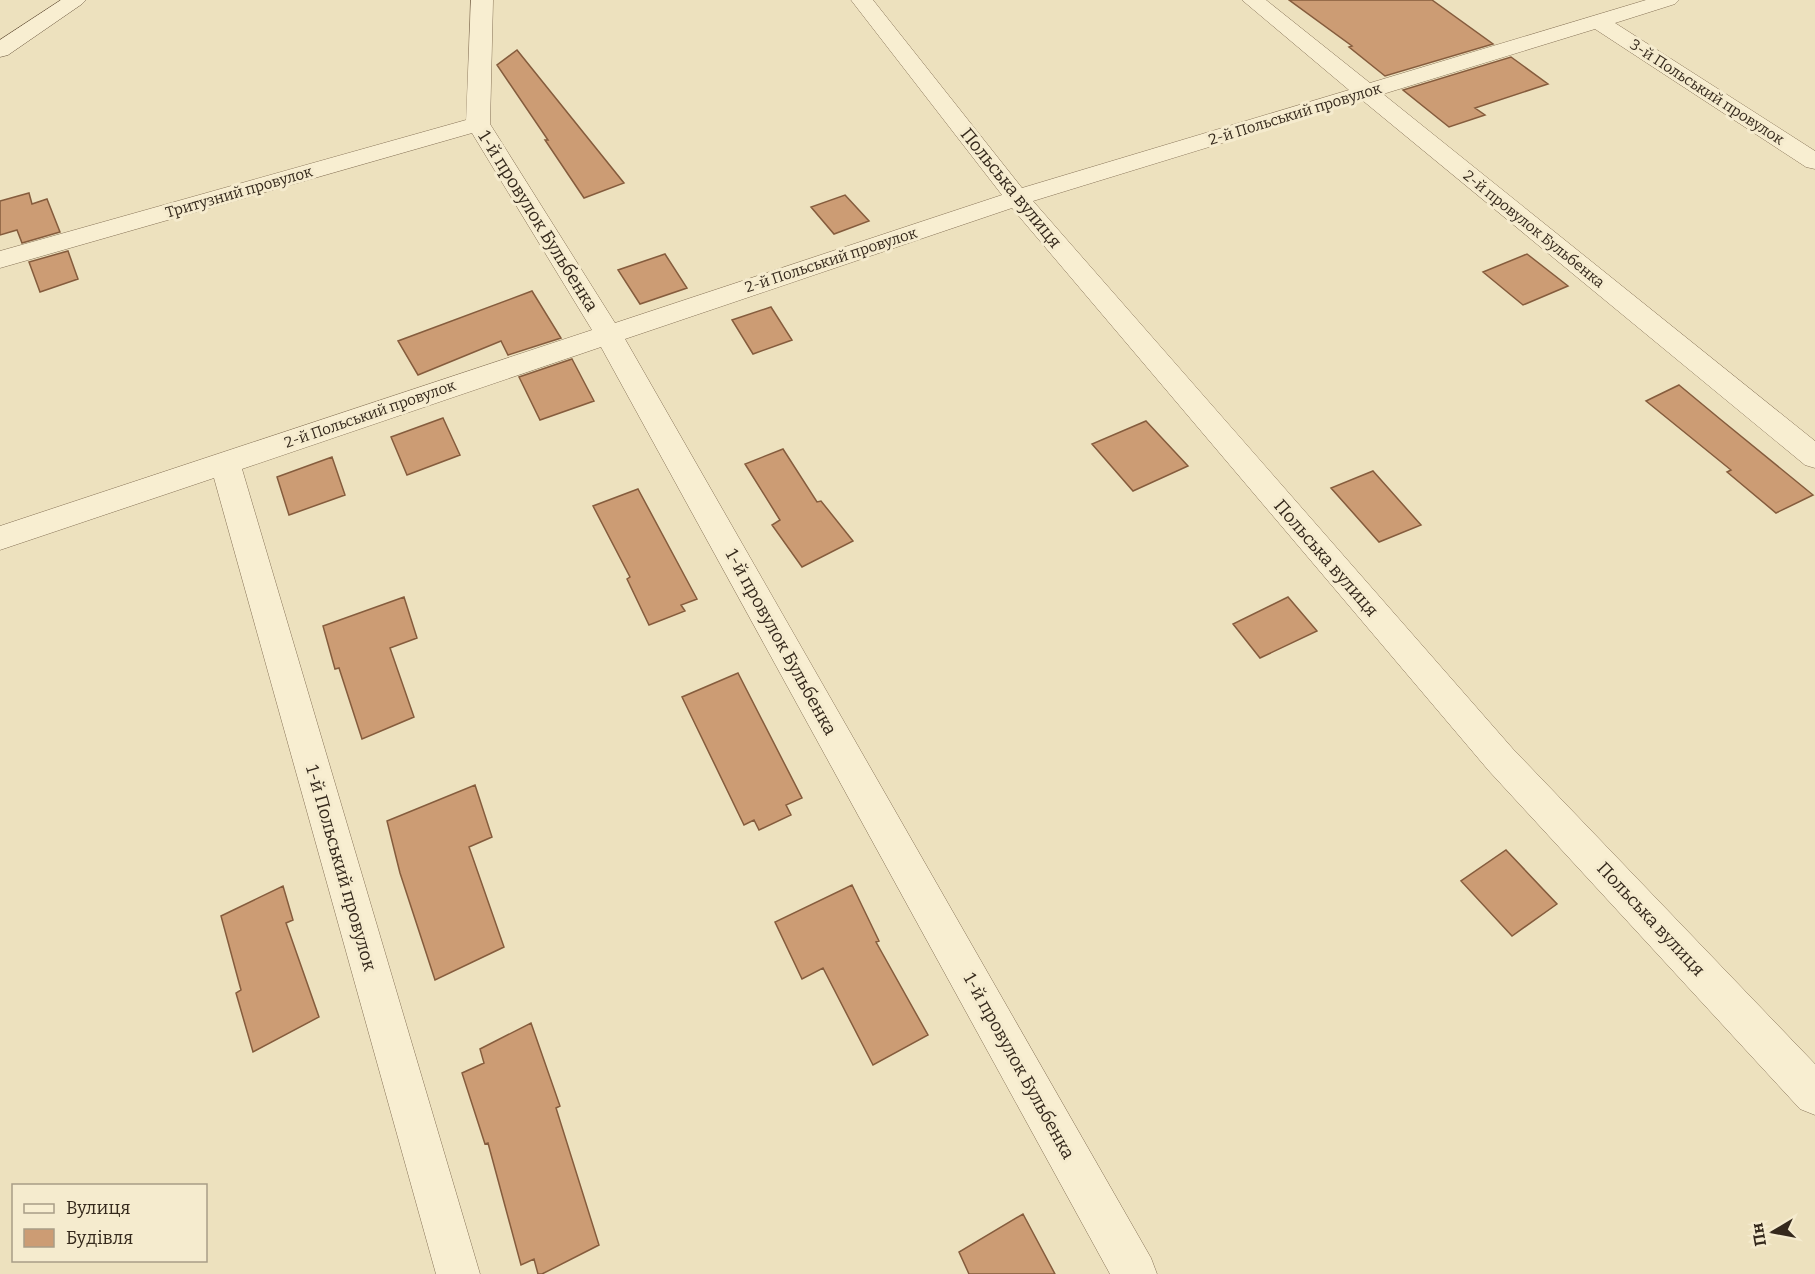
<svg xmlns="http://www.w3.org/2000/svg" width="1815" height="1274" font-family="Bitter,serif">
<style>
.building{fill:#cc9c74;stroke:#855c3d;stroke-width:1.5}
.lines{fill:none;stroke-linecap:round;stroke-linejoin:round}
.street-casing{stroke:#867257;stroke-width:1}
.secondary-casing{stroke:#67533b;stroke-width:1}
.street{fill:#f8eed1;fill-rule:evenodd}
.secondary{fill:#f8eed1;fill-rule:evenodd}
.labels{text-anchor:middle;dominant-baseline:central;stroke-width:6;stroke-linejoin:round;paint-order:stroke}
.far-street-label{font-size:15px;fill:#35291c;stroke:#f5ebce}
.street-label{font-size:18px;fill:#35291c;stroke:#f5ebce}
</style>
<rect width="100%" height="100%" fill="#ede1be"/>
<!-- building -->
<path class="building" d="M 1289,0 L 1432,0 L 1493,44 L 1385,76 L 1349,47 L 1352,46 Z
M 517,50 L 624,183 L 584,198 L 545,140 L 548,140 L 497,65 Z
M 1511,57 L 1548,84 L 1475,108 L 1485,115 L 1449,127 L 1403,90 Z
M 29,193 L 32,204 L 47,199 L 60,232 L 22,243 L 17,230 L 0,235 L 0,201 Z
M 845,195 L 869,221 L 834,234 L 811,207 Z
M 68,251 L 78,279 L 40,292 L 29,262 Z
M 665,254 L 687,288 L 640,304 L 618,270 Z
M 1527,254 L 1568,286 L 1523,305 L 1483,272 Z
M 532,291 L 561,338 L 508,355 L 501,341 L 418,375 L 398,341 Z
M 771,307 L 792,340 L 753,354 L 732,320 Z
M 572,359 L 594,401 L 540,420 L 519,377 Z
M 1679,385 L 1720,419 L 1813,495 L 1776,513 L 1727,472 L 1731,470 L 1646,401 Z
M 443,418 L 460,455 L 407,475 L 391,437 Z
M 1146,421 L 1188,466 L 1133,491 L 1092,444 Z
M 783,449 L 817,502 L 821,501 L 853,541 L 802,567 L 772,525 L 780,520 L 745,464 Z
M 332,457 L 345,495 L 289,515 L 277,477 Z
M 1373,471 L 1421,525 L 1379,542 L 1331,488 Z
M 638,489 L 697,599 L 681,605 L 685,611 L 649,625 L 627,579 L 630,577 L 593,506 Z
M 404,597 L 417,638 L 390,648 L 414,717 L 362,739 L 339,668 L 335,669 L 323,626 Z
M 1288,597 L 1317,631 L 1260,658 L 1233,624 Z
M 738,673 L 802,798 L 786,805 L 791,815 L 759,830 L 754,820 L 744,825 L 682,697 Z
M 475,785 L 492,837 L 469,847 L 504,947 L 435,980 L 400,873 L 387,821 Z
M 1506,850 L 1557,904 L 1512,936 L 1461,881 Z
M 852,885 L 879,941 L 876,942 L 928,1035 L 873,1065 L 823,968 L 802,979 L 775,922 Z
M 283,886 L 293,920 L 286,923 L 319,1017 L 253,1052 L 236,993 L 241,990 L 221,916 Z
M 531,1023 L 560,1106 L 556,1108 L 599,1245 L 542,1274 L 538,1274 L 534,1259 L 521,1265 L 488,1143 L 485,1144 L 462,1073 L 484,1063 L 480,1049 Z
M 1023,1214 L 1055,1274 L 969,1274 L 959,1252 Z"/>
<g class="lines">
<defs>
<path id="street" d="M 471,0 L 493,0 L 490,124 L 615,323 L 1002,195 L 851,0 L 873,0 L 1022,188 L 1349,90 L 1242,0 L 1266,0 L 1370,83 L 1646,0 L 1679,0 L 1675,4 L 1615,23 L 1815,151 L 1815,169 L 1806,167 L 1595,29 L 1383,94 L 1815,441 L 1815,468 L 1805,465 L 1362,100 L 1033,201 L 1513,749 L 1815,1064 L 1815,1115 L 1800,1109 L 1489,771 L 1012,208 L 625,339 L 1151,1258 L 1157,1274 L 1110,1274 L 601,347 L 242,469 L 480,1274 L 436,1274 L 214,478 L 0,550 L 0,526 L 592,330 L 472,133 L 0,268 L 0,251 L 466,120 Z"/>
<path id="secondary" d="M 61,0 L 86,0 L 82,4 L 8,55 L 0,57 L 0,40 Z"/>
</defs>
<!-- street casing -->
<use href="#street" class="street-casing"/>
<!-- secondary casing -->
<use href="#secondary" class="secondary-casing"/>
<!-- street -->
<use href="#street" class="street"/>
<!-- secondary -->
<use href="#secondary" class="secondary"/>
</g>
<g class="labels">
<!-- far-street labels -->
<g class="far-street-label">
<text transform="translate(1707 92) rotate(33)">3-й Польський провулок</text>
<text transform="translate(1295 114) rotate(-17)">2-й Польський провулок</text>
<text transform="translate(239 192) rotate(-16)">Тритузний провулок</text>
<text transform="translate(1534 229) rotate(39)">2-й провулок Бульбенка</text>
<text transform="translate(831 260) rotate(-18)">2-й Польський провулок</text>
<text transform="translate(370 414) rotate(-19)">2-й Польський провулок</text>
</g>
<!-- street labels -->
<g class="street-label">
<text transform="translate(1011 188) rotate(51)">Польська вулиця</text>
<text transform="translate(538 221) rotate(58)">1-й провулок Бульбенка</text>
<text transform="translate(1326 558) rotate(49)">Польська вулиця</text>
<text transform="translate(781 642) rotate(61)">1-й провулок Бульбенка</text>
<text transform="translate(341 868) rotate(74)">1-й Польський провулок</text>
<text transform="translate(1651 919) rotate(47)">Польська вулиця</text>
<text transform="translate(1019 1066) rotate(61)">1-й провулок Бульбенка</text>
</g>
</g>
<!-- legend -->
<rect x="12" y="1184" width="195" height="78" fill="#f5ebce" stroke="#a89d87" stroke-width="1.5"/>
<rect x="24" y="1204" width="30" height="9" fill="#f8eed1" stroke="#a89d87" stroke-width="1.5"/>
<text x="66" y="1214" font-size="18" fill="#35291c">Вулиця</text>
<rect x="24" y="1229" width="30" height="18" fill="#cc9c74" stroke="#a89d87" stroke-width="1.5"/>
<text x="66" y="1244" font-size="18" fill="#35291c">Будівля</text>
<!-- north arrow -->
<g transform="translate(1773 1232) rotate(260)" stroke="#f5ebce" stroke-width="4.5" paint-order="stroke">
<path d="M0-4.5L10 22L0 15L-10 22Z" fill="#35291c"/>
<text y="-9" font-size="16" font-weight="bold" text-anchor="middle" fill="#35291c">Пн</text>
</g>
</svg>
